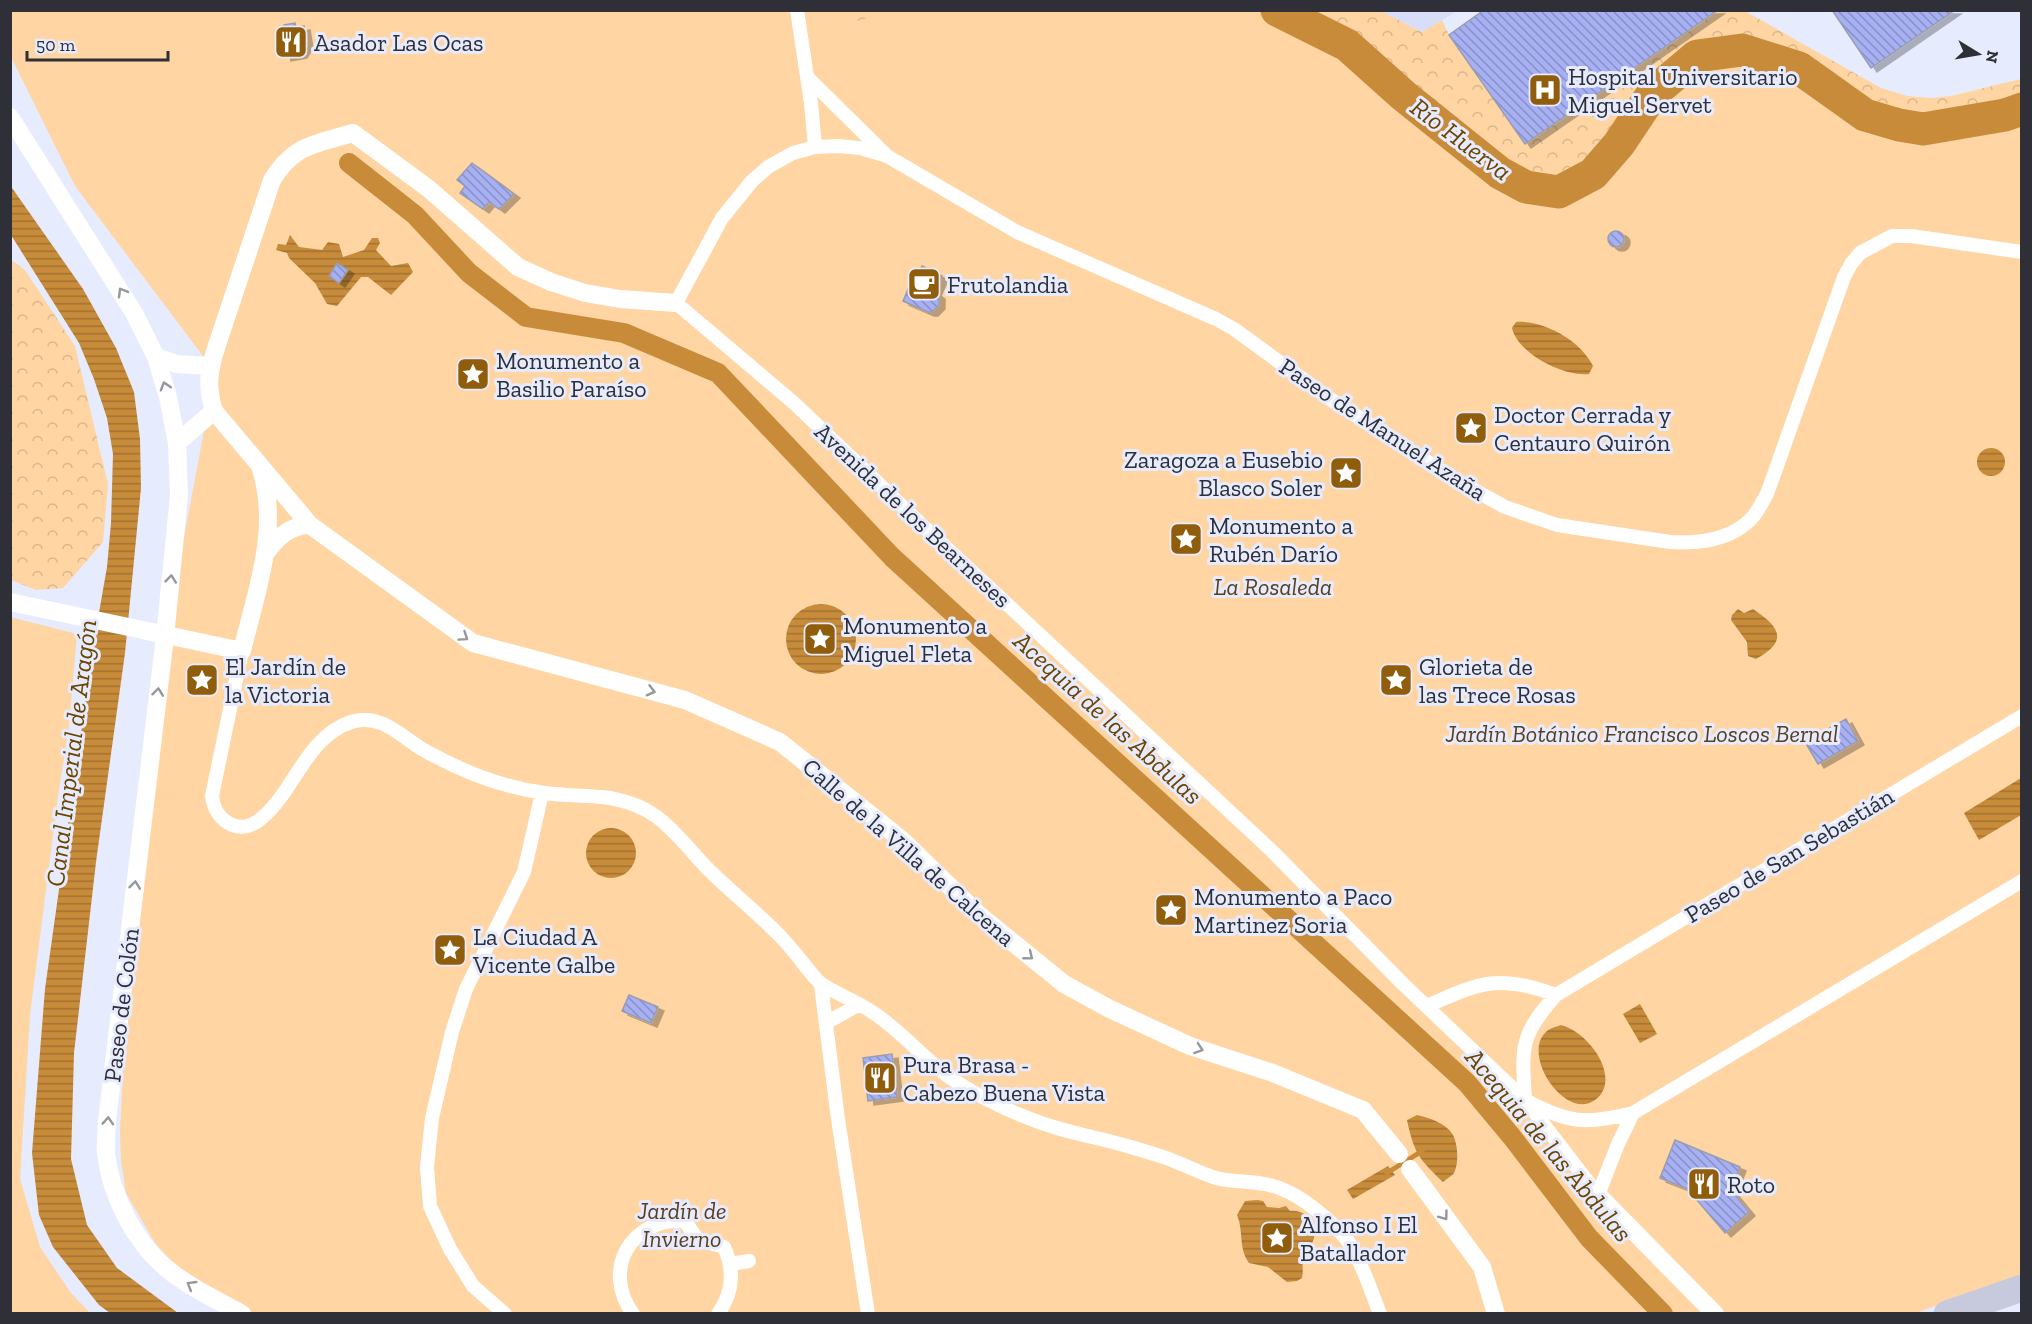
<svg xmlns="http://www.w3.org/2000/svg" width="2032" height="1324" font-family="'Zilla Slab',serif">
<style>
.built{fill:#d9def8}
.forest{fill:url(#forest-crowns)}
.green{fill:#fed5a3}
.water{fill:url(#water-rules)}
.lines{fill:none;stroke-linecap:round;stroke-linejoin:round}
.stream{stroke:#c78b3a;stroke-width:5}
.canal{stroke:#c78b3a;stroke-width:20}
.river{stroke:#c78b3a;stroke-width:33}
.building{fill:url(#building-back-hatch);stroke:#9a9daf;stroke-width:1.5;filter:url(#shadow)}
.pedestrian{stroke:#fff;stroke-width:14}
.minor{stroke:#fff;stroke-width:18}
.secondary{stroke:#c7cadc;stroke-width:27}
.oneway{stroke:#96979b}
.labels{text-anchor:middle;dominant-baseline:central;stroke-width:6;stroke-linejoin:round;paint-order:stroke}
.poi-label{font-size:24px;fill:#2e2f37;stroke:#e7ebfe;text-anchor:start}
.street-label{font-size:24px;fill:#2e2f37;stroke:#e7ebfe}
.park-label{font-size:24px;font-style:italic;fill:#593f1e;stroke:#e7ebfe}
.water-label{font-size:26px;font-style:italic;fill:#6b4401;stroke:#e7ebfe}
</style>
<defs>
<pattern id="forest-crowns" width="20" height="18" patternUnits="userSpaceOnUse" patternTransform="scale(1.5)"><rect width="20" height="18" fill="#fed5a3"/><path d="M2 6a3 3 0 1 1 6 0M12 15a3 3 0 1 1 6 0" fill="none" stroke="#dab78d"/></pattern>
<pattern id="water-rules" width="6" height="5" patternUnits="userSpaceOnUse" patternTransform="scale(1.5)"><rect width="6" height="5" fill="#c78b3a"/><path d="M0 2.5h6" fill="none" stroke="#a27232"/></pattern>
<pattern id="building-back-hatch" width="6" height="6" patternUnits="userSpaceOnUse" patternTransform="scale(1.5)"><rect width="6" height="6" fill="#a7b0f3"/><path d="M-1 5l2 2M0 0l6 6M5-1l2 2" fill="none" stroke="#8890c6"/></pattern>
<filter id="shadow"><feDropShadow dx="6" dy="4" stdDeviation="0" flood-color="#0004"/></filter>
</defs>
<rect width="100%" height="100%" fill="#e7ebfe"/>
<!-- built -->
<path class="built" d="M 1381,11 L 1457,11 L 1422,32 Z"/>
<!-- forest -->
<path class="forest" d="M 832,11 L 890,11 L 850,24 Z
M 1267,11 L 1381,11 L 1422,32 L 1442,20 L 1449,35 L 1525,144 L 1718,11 L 1745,11 L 1881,88 L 1907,96 L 1932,98 L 1951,96 L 2021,79 L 2021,109 L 2005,115 L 1923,129 L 1899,125 L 1865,115 L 1799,68 L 1742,50 L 1619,144 L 1593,174 L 1559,192 L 1526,187 L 1500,173 L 1404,96 L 1347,45 L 1295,18 Z
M 10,259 L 25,270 L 75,346 L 108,484 L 103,542 L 63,588 L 36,590 L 11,580 Z"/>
<!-- green -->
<path class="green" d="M 11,10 L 832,10 L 850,24 L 890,10 L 1267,11 L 1295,18 L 1347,45 L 1404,96 L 1500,173 L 1526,187 L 1559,192 L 1593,174 L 1619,144 L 1653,93 L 1697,56 L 1742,50 L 1799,68 L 1865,115 L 1899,125 L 1923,129 L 2005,115 L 2021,109 L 2021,1276 L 1913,1314 L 251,1314 L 182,1273 L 155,1243 L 126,1193 L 121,1161 L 120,1130 L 124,1057 L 158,755 L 171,607 L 215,372 L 75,186 L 11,57 Z
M 10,617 L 77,634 L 69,727 L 58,796 L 30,1015 L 20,1179 L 40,1247 L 71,1293 L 90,1313 L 11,1313 Z"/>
<!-- water -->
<path class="water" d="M 10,185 L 83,289 L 116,348 L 134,392 L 140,439 L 141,488 L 125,653 L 96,862 L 74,1053 L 71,1159 L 87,1225 L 117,1268 L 178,1313 L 110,1313 L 99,1305 L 53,1247 L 39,1215 L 32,1153 L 45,989 L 93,647 L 107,567 L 111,523 L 113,454 L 107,418 L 94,379 L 79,343 L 11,235 Z
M 290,235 L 299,247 L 322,250 L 328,242 L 339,244 L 343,257 L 364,250 L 372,238 L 378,238 L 380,243 L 376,250 L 391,266 L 408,263 L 413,272 L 391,295 L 368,277 L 361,277 L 337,306 L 327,304 L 315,283 L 289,258 L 287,253 L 276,250 L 278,244 L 286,245 Z
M 1516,322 C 1544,320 1581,341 1593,366 L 1589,374 C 1564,377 1518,354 1512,328 Z
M1977 462a14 14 0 1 1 28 0a14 14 0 1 1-28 0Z
M786 639a35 35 0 1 1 70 0a35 35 0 1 1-70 0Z
M 1738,609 L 1744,613 L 1753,609 C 1780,627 1789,641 1756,659 L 1748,656 L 1747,642 L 1731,620 L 1732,615 Z
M 2021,778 L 2021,815 L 1979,840 L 1964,813 Z
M586 853a25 25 0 1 1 50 0a25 25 0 1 1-50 0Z
M 1640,1004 L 1657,1034 L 1640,1043 L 1623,1014 Z
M 1561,1025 C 1589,1032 1623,1079 1595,1100 C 1566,1121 1522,1057 1545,1033 C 1549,1028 1556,1027 1561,1025 Z
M 1417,1115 C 1430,1118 1446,1123 1453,1135 C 1458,1145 1459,1163 1454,1173 C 1452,1176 1446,1179 1443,1182 C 1419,1159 1414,1153 1407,1120 Z
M 1388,1166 L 1395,1175 L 1353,1199 L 1347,1190 Z
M 1257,1200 L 1263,1201 L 1267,1207 L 1279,1208 L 1286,1206 L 1290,1211 C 1314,1208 1324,1242 1303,1251 C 1301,1261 1304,1268 1302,1278 L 1297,1281 L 1287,1282 L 1268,1267 L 1249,1263 C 1238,1247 1244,1232 1237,1215 L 1245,1201 Z"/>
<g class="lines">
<!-- stream -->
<path class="stream" d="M 1387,1173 L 1422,1151"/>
<!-- canal -->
<path class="canal" d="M 349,163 L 415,215 L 469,273 L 526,317 L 624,333 L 718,373 L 892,557 L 1467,1083 L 1512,1137 L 1589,1238 L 1663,1314"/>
<!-- river -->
<path class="river" d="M 1277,10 L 1347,45 L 1404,96 L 1500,173 L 1526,187 L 1559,192 L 1593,174 L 1619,144 L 1653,93 L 1697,56 L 1742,50 L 1799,68 L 1865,115 L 1899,125 L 1923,129 L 2005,115 L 2022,109"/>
</g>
<!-- building -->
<path class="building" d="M 1484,10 L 1718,10 L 1525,144 L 1449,35 Z
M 1832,10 L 1955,10 L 1871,68 Z
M 295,23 L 296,28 L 304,26 L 307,44 L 301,54 L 285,57 L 282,43 L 279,44 L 278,35 L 284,25 Z
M 472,163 L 514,194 L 499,209 L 489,202 L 483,209 L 460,193 L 465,186 L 457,180 Z
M1608 239a8 8 0 1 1 16 0a8 8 0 1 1-16 0Z
M 337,263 L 348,270 L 339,283 L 329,276 Z
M 922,266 L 942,276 L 935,292 L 939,295 L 939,305 L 932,312 L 928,312 L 903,301 L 914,275 L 917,276 Z
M 1846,719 L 1858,741 L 1818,764 L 1805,742 Z
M 629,995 L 658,1007 L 651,1023 L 622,1011 Z
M 892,1054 L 897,1097 L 868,1101 L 863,1058 Z
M 1675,1140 L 1740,1167 L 1731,1190 L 1749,1212 L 1725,1233 L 1696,1199 L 1696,1192 L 1660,1178 Z"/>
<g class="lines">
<!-- pedestrian -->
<path class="pedestrian" d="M 797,10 L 811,103 L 815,147
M 807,77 L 886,155
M 242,651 L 212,796 C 214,819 237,836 258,821 C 293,796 305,737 351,722 C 384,712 403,740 429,753 C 464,772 505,788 545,793 C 566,796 588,795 610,798 C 661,807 674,834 707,868 C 729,890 754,910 776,932 C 792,947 804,966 818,981 C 825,988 835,991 843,996 C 858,1003 874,1012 886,1022 C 909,1040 928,1062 952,1079 C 982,1099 1023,1118 1057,1128 C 1080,1135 1104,1139 1127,1146 C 1141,1150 1155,1154 1169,1159 C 1185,1165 1200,1173 1216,1178 C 1235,1183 1254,1180 1273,1186 C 1300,1193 1343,1228 1355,1253 C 1365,1272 1372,1293 1380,1314
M 2022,716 L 1556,995 C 1519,1036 1522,1048 1525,1100 C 1567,1123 1586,1125 1633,1113 L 2022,881
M 821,985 L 838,1119 L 868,1314
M 1427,1006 C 1481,982 1498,974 1556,995
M 826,1023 L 858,1005
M 1598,1195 L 1525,1100 L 1403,984 L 1272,851 L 922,525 L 794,403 L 676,303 L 722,218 L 752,181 L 768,167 L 793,153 L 815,147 L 838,146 L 860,148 L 887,156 L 1017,232 L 1216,319 L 1234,329 L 1330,399 L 1454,479 L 1505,507 L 1557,525 L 1670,542 C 1699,544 1730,540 1751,519 C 1758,512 1762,502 1767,494 L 1844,277 L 1851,264 L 1860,253 L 1892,236 L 1911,236 L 2022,252
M 1598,1195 L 1618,1144 L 1633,1113
M 730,1264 L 749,1261
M 505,1314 L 473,1286 L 450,1249 L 430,1206 L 427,1167 L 432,1118 L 452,1032 L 466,989 L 524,872 L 542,793
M 633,1314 C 601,1270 631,1217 685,1221 L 697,1239 L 724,1247 C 735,1271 733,1293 718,1314"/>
<!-- minor -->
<path class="minor" d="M 10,117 L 134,313 L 156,357 L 168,397 L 177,443 L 179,495 L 165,637 L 107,1121 C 107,1131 105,1143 106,1153 C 111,1197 136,1245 171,1272 C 192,1289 218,1300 242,1314
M 676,303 L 620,299 L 585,293 L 551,282 L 518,267 L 429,189 L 353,133 C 316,144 294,144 272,180 L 217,345 C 209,370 206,385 214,411 L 310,525 L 473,643 L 685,700 L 780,742 L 902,840 L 978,914 L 1064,984 L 1110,1009 L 1190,1046 L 1273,1073 L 1363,1110 L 1399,1154
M 156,357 L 177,364 L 210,366
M 177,443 L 214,411
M 266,553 C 276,538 291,525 310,525
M 10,602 L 242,651 C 256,592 280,530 261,469
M 1410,1169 L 1482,1267 L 1496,1314
M 1598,1195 L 1715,1314"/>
<!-- secondary -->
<path class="secondary" d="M 1947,1314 L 2022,1288"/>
</g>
<!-- one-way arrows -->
<defs><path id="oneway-chevron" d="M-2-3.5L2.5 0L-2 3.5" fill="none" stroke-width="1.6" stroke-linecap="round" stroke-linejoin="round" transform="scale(1.5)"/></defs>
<g class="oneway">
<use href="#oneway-chevron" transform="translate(122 292) rotate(-120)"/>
<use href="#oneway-chevron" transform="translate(165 386) rotate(-107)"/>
<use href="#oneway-chevron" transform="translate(171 579) rotate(-84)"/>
<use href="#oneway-chevron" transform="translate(464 637) rotate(34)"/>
<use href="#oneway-chevron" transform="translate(651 691) rotate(15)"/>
<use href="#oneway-chevron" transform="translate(158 692) rotate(-83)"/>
<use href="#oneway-chevron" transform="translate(135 885) rotate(-83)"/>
<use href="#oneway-chevron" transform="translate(1029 956) rotate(39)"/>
<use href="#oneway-chevron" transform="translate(1199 1049) rotate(19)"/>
<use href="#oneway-chevron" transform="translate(108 1121) rotate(-86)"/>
<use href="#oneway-chevron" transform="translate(1444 1216) rotate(54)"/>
<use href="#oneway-chevron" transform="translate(191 1285) rotate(-149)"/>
</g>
<!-- icons -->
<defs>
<symbol id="restaurant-square" viewBox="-11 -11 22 22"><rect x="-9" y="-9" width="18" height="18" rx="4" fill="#8f5d0c" stroke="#e7ebfe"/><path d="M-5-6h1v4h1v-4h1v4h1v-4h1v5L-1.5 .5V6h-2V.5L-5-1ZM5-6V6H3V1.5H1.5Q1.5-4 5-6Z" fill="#fff"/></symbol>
<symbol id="hospital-square" viewBox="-11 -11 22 22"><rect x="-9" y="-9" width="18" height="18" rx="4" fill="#8f5d0c" stroke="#e7ebfe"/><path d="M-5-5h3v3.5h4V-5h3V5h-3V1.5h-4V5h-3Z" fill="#fff"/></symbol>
<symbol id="cafe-square" viewBox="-11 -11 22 22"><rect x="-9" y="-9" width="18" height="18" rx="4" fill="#8f5d0c" stroke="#e7ebfe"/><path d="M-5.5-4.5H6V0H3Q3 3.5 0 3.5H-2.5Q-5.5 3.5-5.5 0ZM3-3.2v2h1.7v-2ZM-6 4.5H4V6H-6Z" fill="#fff"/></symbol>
<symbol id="sight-square" viewBox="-11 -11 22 22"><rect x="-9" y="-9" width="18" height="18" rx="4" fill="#8f5d0c" stroke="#e7ebfe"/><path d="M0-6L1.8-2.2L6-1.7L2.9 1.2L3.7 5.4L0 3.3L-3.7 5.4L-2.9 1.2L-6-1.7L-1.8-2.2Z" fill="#fff"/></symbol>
</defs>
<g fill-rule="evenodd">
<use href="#restaurant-square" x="272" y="23" width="38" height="38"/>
<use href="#hospital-square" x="1526" y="71" width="38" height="38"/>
<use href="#cafe-square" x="905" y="265" width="38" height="38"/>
<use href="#sight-square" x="454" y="355" width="38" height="38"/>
<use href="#sight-square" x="1452" y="409" width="38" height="38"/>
<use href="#sight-square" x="1327" y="454" width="38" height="38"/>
<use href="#sight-square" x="1167" y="520" width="38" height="38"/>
<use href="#sight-square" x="801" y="620" width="38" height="38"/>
<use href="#sight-square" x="183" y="661" width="38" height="38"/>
<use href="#sight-square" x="1377" y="661" width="38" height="38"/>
<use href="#sight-square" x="1152" y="891" width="38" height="38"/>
<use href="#sight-square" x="431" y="931" width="38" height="38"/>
<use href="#restaurant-square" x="861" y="1059" width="38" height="38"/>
<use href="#restaurant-square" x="1685" y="1165" width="38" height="38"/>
<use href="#sight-square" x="1258" y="1219" width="38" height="38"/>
</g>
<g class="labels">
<!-- poi labels -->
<g class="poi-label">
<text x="314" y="42">Asador Las Ocas</text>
<text x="1568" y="76">Hospital Universitario<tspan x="1568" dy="28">Miguel Servet</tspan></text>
<text x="947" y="284">Frutolandia</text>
<text x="496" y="360">Monumento a<tspan x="496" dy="28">Basilio Paraíso</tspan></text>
<text x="1494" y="414">Doctor Cerrada y<tspan x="1494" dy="28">Centauro Quirón</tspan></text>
<text x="1323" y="459" text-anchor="end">Zaragoza a Eusebio<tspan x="1323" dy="28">Blasco Soler</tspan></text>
<text x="1209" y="525">Monumento a<tspan x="1209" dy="28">Rubén Darío</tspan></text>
<text x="843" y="625">Monumento a<tspan x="843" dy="28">Miguel Fleta</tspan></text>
<text x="225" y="666">El Jardín de<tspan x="225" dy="28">la Victoria</tspan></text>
<text x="1419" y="666">Glorieta de<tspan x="1419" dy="28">las Trece Rosas</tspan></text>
<text x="1194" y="896">Monumento a Paco<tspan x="1194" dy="28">Martinez Soria</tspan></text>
<text x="473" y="936">La Ciudad A<tspan x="473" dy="28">Vicente Galbe</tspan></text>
<text x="903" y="1064">Pura Brasa -<tspan x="903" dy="28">Cabezo Buena Vista</tspan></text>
<text x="1727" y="1184">Roto</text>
<text x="1300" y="1224">Alfonso I El<tspan x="1300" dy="28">Batallador</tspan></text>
</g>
<!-- street labels -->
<g class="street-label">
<text transform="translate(1383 429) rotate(33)">Paseo de Manuel Azaña</text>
<text transform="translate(913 515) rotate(43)">Avenida de los Bearneses</text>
<text transform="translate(909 852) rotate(41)">Calle de la Villa de Calcena</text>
<text transform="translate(1789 855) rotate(-31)">Paseo de San Sebastián</text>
<text transform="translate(121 1005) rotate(-83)">Paseo de Colón</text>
</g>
<!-- park labels -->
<g class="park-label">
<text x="1273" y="586">La Rosaleda</text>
<text x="1642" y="733">Jardín Botánico Francisco Loscos Bernal</text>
<text x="682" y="1210">Jardín de<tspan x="682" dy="28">Invierno</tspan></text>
</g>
<!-- water labels -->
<g class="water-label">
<text transform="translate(1461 139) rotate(37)">Río Huerva</text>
<text transform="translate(1108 718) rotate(42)">Acequia de las Abdulas</text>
<text transform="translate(71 753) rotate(-83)">Canal Imperial de Aragón</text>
<text transform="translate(1549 1145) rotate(50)">Acequia de las Abdulas</text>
</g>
</g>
<!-- border -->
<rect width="2032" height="1324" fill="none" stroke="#2e2f37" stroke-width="24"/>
<!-- north arrow -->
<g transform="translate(1978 54) rotate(101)" stroke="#e7ebfe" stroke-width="4.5" paint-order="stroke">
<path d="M0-4.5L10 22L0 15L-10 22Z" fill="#2e2f37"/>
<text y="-9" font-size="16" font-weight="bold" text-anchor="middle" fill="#2e2f37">N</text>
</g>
<!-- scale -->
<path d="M27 51v9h141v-9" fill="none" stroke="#2e2f37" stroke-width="3"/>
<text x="36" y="51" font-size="18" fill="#2e2f37" stroke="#e7ebfe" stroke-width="4.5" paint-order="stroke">50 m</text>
</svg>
